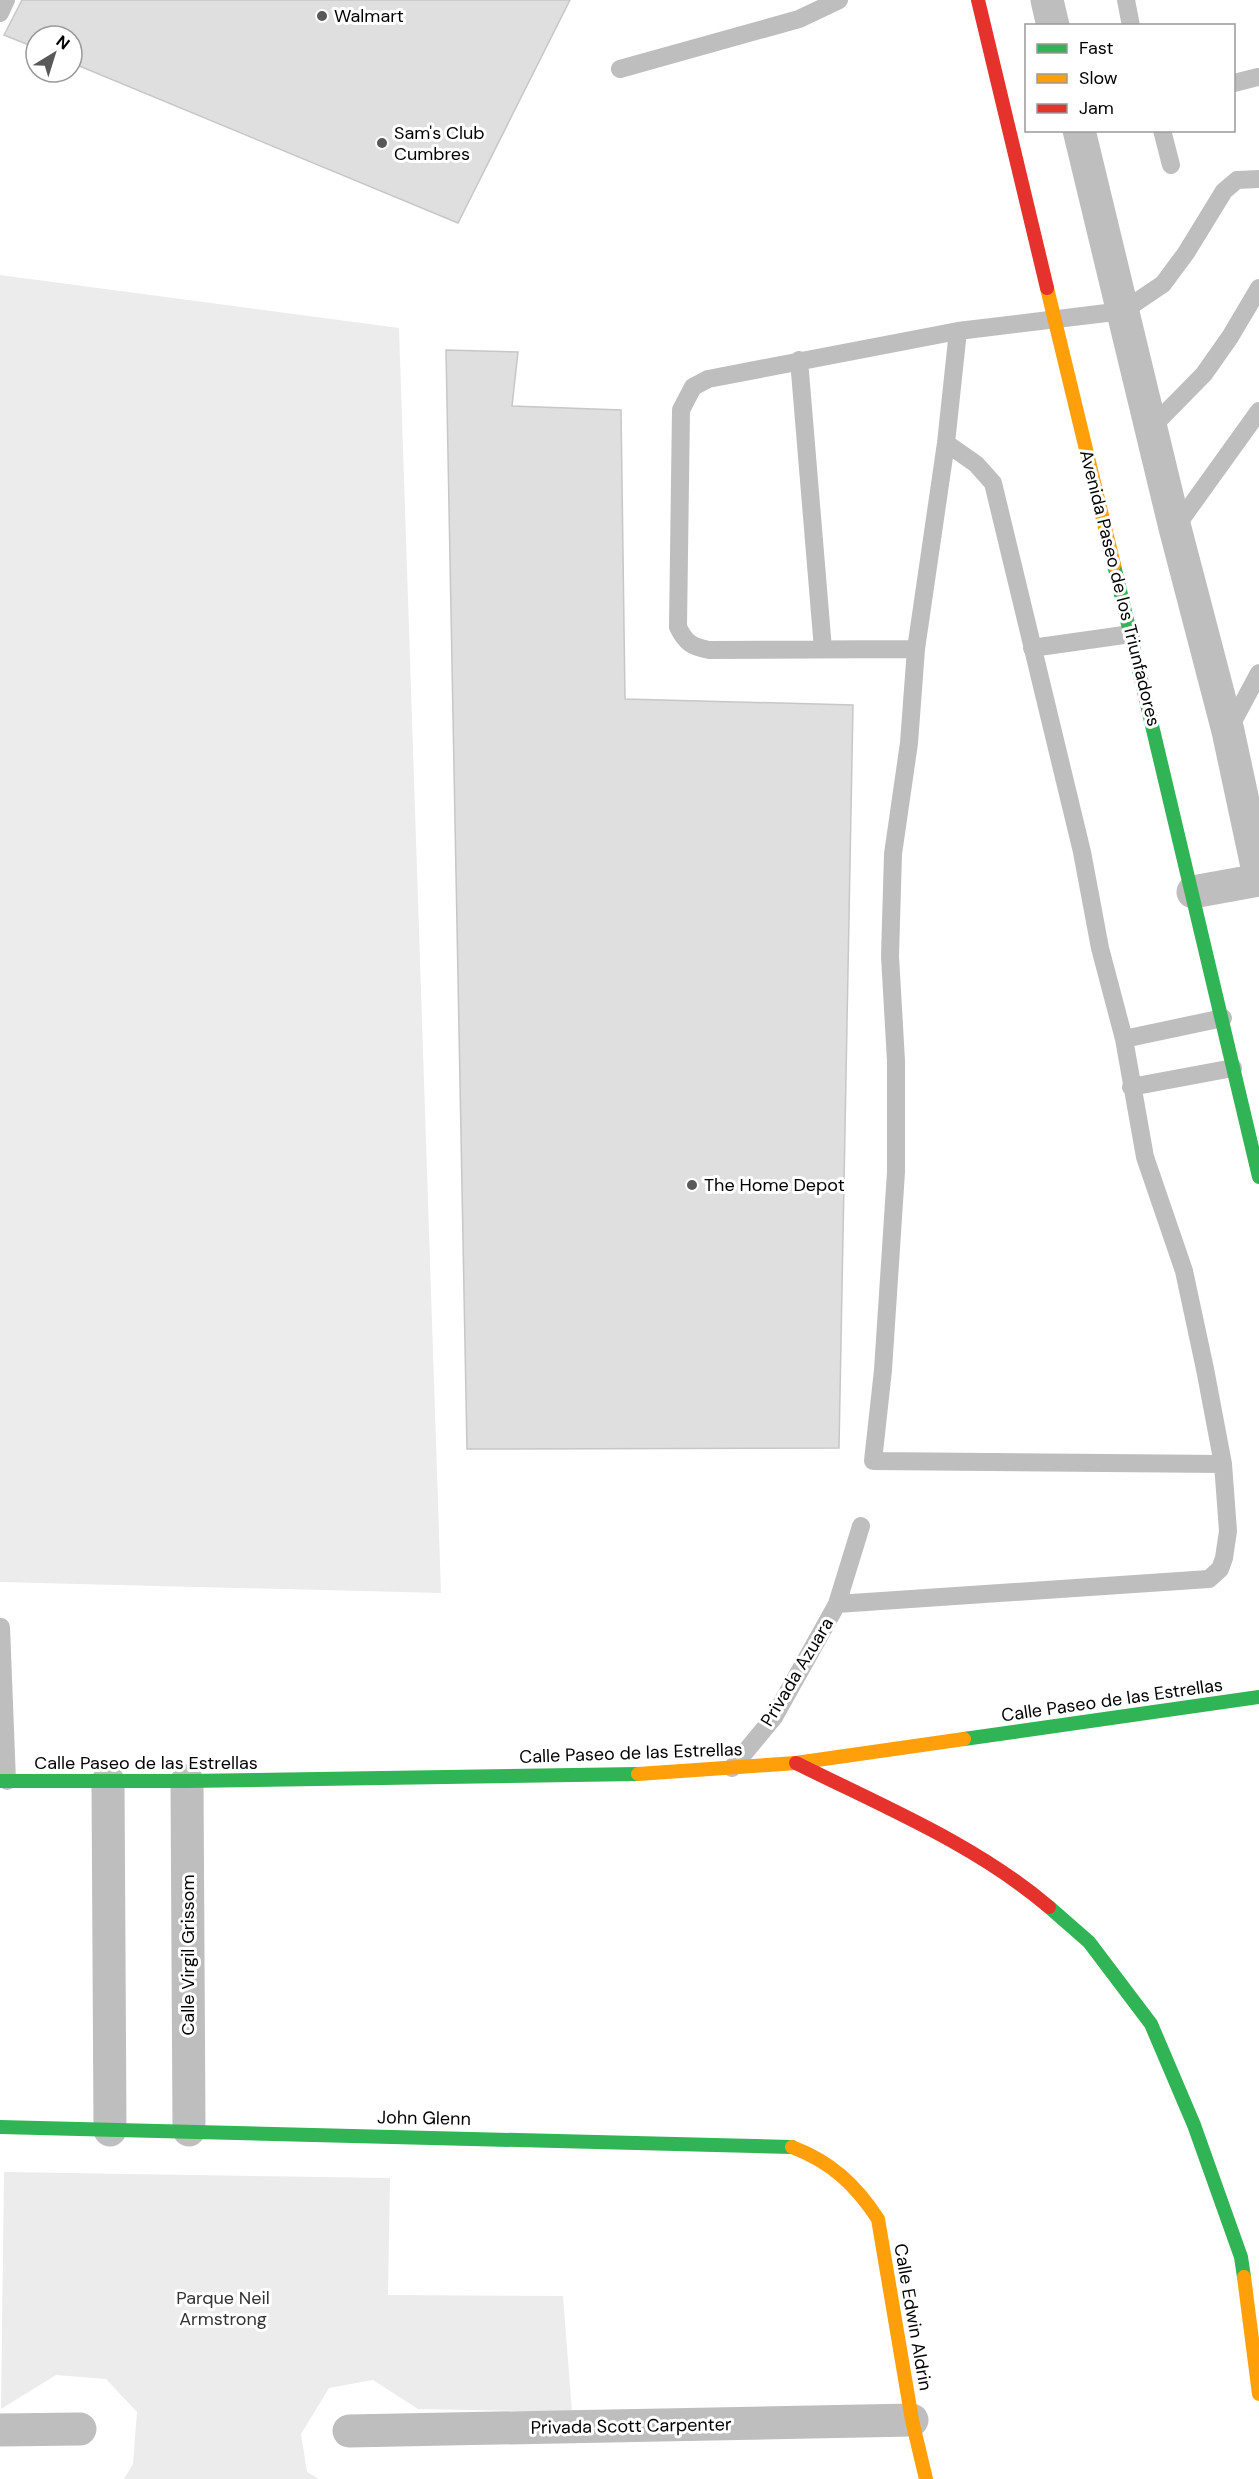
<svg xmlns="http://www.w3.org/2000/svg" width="1259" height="2479" font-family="'DM Sans',sans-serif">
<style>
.green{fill:#ececec}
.building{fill:#dfdfdf;stroke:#c7c7c7;stroke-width:1.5}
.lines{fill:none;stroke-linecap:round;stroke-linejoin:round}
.lane{stroke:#bebebe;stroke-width:18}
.street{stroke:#bebebe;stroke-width:33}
.fast{stroke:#30b455;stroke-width:14}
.slow{stroke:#ff9f0a;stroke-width:14}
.jam{stroke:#e5322d;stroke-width:14}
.poi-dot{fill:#595959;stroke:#fff;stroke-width:2}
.labels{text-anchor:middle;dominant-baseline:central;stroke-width:6;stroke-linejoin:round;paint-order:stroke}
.poi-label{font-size:18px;fill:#000;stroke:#fff;text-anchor:start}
.street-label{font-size:18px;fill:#000;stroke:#fff}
.park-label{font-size:18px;fill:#333;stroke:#fff}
</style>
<rect width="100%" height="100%" fill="#fff"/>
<!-- green -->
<path class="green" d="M 0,275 L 399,328 L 441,1593 L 0,1582 Z
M 4,2172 L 390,2178 L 388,2295 L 563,2296 L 572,2412 L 418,2409 L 373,2380 L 329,2388 L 301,2434 L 307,2472 L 319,2479 L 124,2479 L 133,2464 L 137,2412 L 106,2379 L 56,2375 L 1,2409 Z"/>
<!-- building -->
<path class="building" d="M 22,0 L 570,0 L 458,223 L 72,63 L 72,36 L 36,36 L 36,48 L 4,35 Z
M 446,350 L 518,352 L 512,406 L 621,410 L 625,699 L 853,705 L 839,1448 L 467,1449 Z"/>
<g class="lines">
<!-- lane -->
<path class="lane" d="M 1126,0 L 1131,26
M 0,13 L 6,0
M 620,69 L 799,19 L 839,0
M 1234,83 L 1258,77
M 1162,130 L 1171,165
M 799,360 L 823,649
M 1151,428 L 1204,374 L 1230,337 L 1259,288
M 1175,528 L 1259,411
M 1032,648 L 1131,634
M 916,649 L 709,650 C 692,647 685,642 678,627 L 681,410 L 693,387 L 708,379 L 958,331
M 1229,729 L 1259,673
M 1124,1039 L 1223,1018
M 1131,1087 L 1233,1068
M 1223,1464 L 873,1461 L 883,1370 L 896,1172 L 896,1061 L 890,956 L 893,854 L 909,743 L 916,649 L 946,443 L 958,331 L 1123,311 L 1163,284 L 1186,253 L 1224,191 L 1237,180 L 1259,179
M 837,1604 L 1209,1579 L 1220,1569 L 1224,1558 L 1228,1531 L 1223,1464 L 1205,1369 L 1184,1271 L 1145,1157 L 1124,1039 L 1100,948 L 1082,852 L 993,483 L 976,464 L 946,443
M 1,1627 L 7,1781
M 732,1768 L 774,1717 L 821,1633 L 837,1604 L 861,1526"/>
<!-- street -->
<path class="street" d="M 1047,0 L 1053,26
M 1079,130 L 1175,528 L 1228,731 L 1259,876
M 1193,892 L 1259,880
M 108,1781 L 110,2130
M 187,1781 L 189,2130
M 0,2430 L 80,2429
M 349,2431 L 912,2420"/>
<!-- fast -->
<path class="fast" d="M 1114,565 L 1259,1177
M 964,1739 L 1259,1697
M 0,1781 L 187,1781 L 638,1774
M 1049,1907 L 1089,1942 L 1151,2024 L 1194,2125 L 1241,2257 L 1244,2277
M 0,2127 L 792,2147"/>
<!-- slow -->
<path class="slow" d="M 1047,288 L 1114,565
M 638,1774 L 796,1763 L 964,1739
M 792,2147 C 831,2162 855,2184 878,2219 L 912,2420 L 926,2479
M 1244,2277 L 1259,2394"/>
<!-- jam -->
<path class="jam" d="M 978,0 L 1047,288
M 796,1763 C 882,1806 975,1844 1049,1907"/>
</g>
<!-- markers -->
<g class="poi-dot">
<circle cx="322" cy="16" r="6"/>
<circle cx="382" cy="143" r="6"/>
<circle cx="692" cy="1185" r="6"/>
</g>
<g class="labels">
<!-- poi labels -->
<g class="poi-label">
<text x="334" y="16">Walmart</text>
<text x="394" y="133">Sam's Club<tspan x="394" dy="21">Cumbres</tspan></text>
<text x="704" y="1185">The Home Depot</text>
</g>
<!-- street labels -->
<g class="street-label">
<text transform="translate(1120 588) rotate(76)">Avenida Paseo de los Triunfadores</text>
<text transform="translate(797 1672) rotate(-59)">Privada Azuara</text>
<text transform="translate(1112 1700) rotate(-8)">Calle Paseo de las Estrellas</text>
<text transform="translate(631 1753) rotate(-2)">Calle Paseo de las Estrellas</text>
<text x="146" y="1763">Calle Paseo de las Estrellas</text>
<text transform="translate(188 1955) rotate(-90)">Calle Virgil Grissom</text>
<text transform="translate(424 2118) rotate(1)">John Glenn</text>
<text transform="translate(913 2317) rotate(80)">Calle Edwin Aldrin</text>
<text transform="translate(631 2426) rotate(-1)">Privada Scott Carpenter</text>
</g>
<!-- park labels -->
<g class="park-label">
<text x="223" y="2298">Parque Neil<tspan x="223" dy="21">Armstrong</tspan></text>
</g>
</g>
<!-- legend -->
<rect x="1025" y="24" width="210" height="108" fill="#ffffff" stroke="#999999" stroke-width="1.5"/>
<rect x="1037" y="44" width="30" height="9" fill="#30b455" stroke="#999999" stroke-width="1.5"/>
<text x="1079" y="54" font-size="18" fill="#000000">Fast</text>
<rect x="1037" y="74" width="30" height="9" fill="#ff9f0a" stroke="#999999" stroke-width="1.5"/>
<text x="1079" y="84" font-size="18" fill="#000000">Slow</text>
<rect x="1037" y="104" width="30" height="9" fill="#e5322d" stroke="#999999" stroke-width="1.5"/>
<text x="1079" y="114" font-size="18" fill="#000000">Jam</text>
<!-- north arrow -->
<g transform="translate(54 54) rotate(38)"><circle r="28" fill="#ffffff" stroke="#999999" stroke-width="1.5"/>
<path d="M0-4.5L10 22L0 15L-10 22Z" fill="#595959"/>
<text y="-9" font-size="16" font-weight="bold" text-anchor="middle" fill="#000000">N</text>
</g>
</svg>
